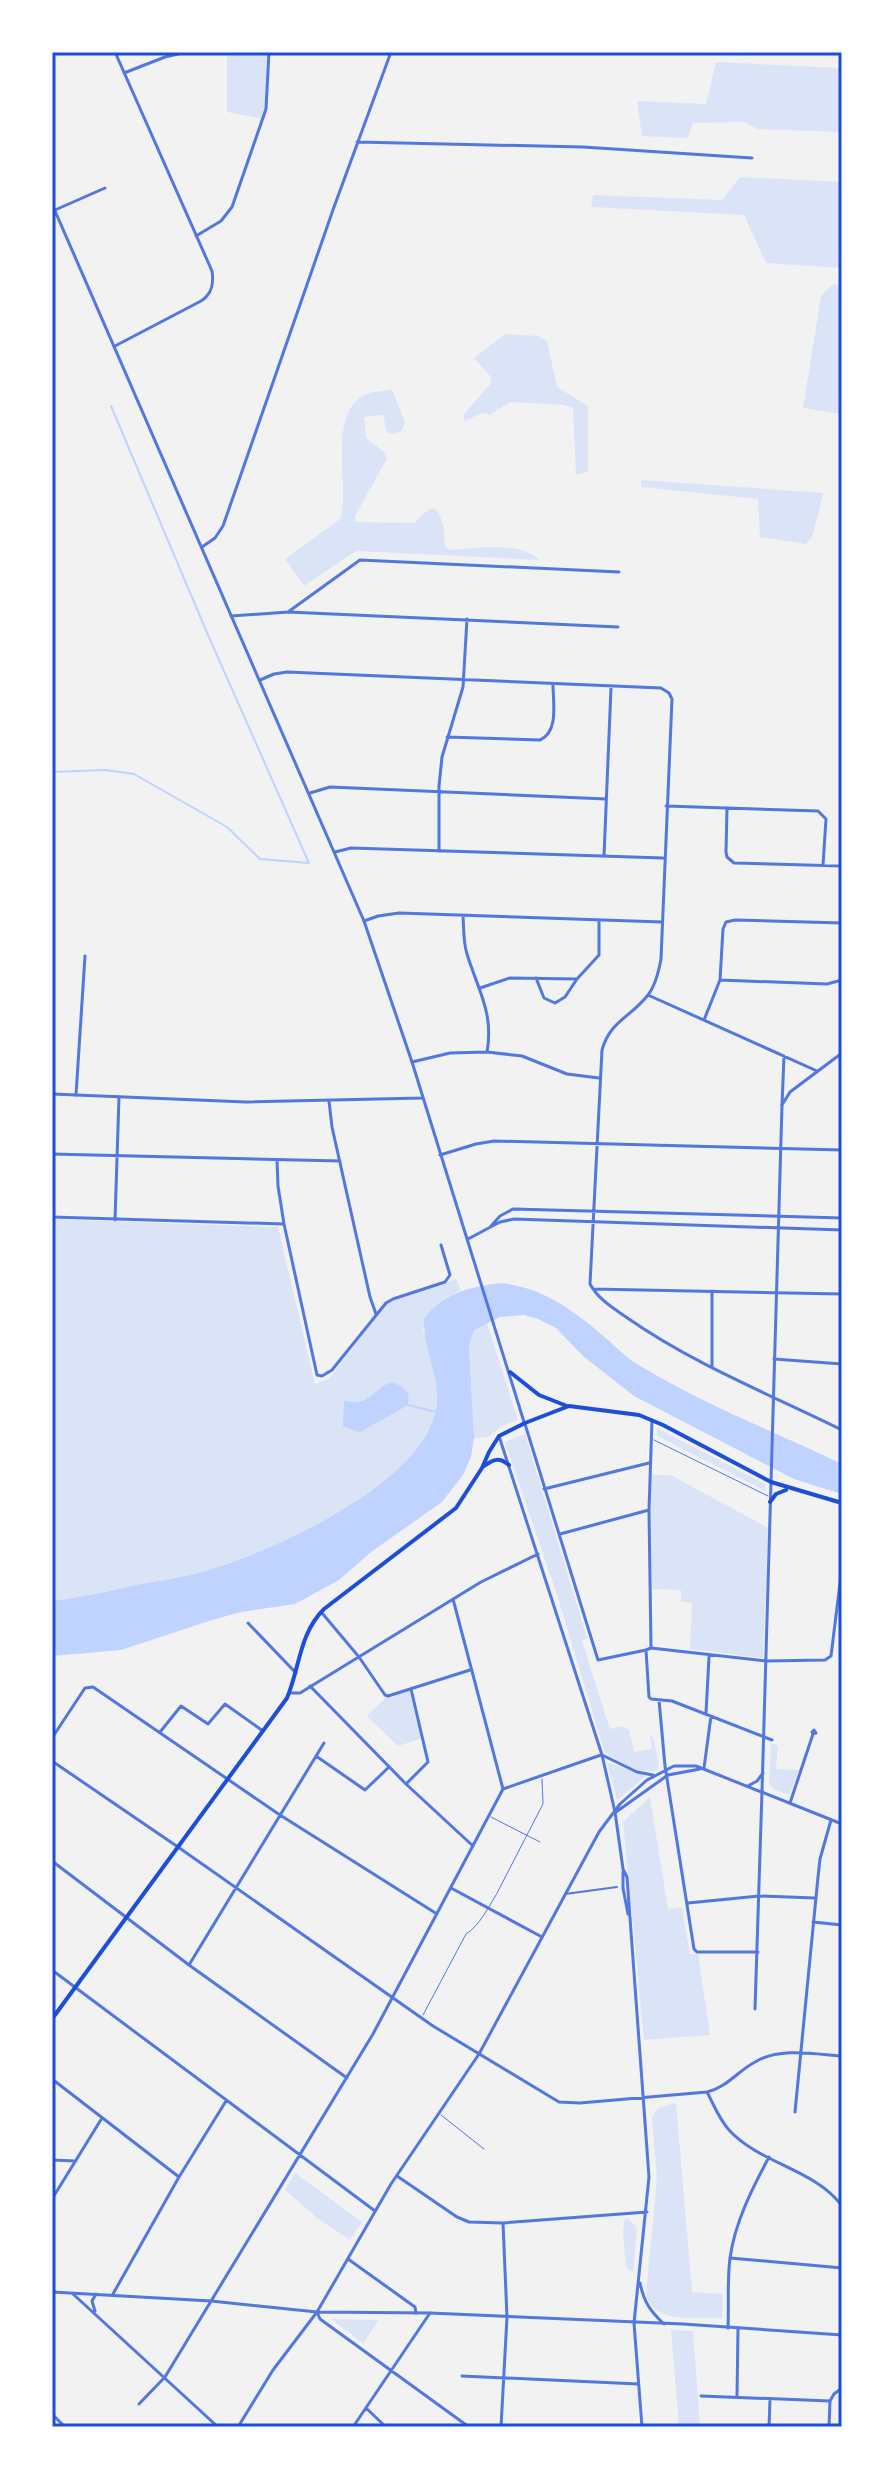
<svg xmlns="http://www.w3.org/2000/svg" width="894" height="2479" font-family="Quicksand,sans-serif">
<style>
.green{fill:#dbe4f7}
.water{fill:#bfd3fe}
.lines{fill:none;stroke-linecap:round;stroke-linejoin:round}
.stream{stroke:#bfd3fe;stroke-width:2}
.service{stroke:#5277de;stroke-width:1}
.pedestrian{stroke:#5277de;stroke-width:2}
.minor{stroke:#5277de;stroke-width:3}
.tertiary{stroke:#5277de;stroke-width:3}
.secondary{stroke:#1d4ed8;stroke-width:4}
.neatline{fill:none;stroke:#1d4ed8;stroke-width:3}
</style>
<rect width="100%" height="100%" fill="#f2f2f2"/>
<!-- green -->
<path class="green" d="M 227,52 L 269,52 L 266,109 L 264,119 L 227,112 Z
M 716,62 L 842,68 L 842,132 L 758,129 L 744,122 L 693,123 L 688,138 L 642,136 L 637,101 L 706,104 Z
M 740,177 L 842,182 L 842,268 L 766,263 L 744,215 L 591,207 L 593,195 L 722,200 Z
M 842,284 L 842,414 L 803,408 L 821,296 L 831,285 Z
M 505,334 L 538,336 L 547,341 L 557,387 L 588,406 L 588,471 L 576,475 L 573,408 L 564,405 L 510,402 L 490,415 L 482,413 L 465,421 L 463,415 L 492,382 L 490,376 L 474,358 Z
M 392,389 L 405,422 L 402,430 L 395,434 L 387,433 L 383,415 L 364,417 L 366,438 L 384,452 L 387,459 L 355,516 L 356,522 L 414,523 L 428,510 L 435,508 C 444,519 444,532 445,546 L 449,550 C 477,549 518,540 540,560 L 356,551 L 304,586 L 285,559 L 340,519 C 351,489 325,411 367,394 C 374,391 384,391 392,389 Z
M 641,480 L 823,493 L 813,535 L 806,544 L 760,537 L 758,499 L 641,487 Z
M 52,1219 L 278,1227 L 315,1384 L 329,1379 L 381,1311 L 385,1301 L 456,1279 L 461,1290 L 445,1298 L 423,1329 C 431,1356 442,1384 436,1413 C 419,1487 263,1556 196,1574 C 178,1578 160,1581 142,1584 C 112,1591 83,1597 52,1601 Z
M 487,1323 L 518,1420 L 502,1426 L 488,1437 L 474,1438 L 469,1345 L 474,1330 Z
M 657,1428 L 765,1484 L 766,1491 L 657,1436 Z
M 525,1434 L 587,1638 L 582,1641 L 610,1729 L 622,1726 L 629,1730 L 634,1752 L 652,1749 L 650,1737 L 653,1736 L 659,1765 L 657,1770 C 638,1775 622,1763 605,1753 L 556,1592 L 505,1442 Z
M 651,1475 L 671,1475 L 768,1528 L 763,1658 L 690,1649 L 692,1603 L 681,1602 L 681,1590 L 652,1589 Z
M 411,1689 L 423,1738 L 398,1746 L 367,1716 L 388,1696 Z
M 771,1743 L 778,1746 L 776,1769 L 799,1770 L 789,1795 L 773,1789 L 769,1783 Z
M 607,1762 L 646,1776 L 617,1800 Z
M 650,1797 L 668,1909 L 682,1907 L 690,1954 L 698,1954 L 710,2035 L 644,2040 L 623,1822 Z
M 676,2103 L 692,2292 L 723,2294 L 722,2318 C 698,2317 653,2325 646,2294 L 657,2178 L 652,2118 L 658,2108 Z
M 295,2173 L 362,2222 L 350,2240 L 317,2218 L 285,2190 Z
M 625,2218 L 630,2220 L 637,2229 L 633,2273 L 626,2267 L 623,2232 Z
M 331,2319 L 379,2320 L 363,2343 Z
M 671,2330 L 693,2331 L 700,2427 L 679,2427 Z"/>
<!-- water -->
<path class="water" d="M 501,1283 C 545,1288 576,1312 608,1340 C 619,1350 629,1360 642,1367 C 705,1405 775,1432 842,1464 L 842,1494 L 794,1479 L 634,1396 L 583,1356 L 556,1328 L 538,1319 L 524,1315 L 500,1317 L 474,1330 L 469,1345 L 474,1438 L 471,1457 L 463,1475 L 442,1502 L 371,1552 L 339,1580 L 295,1604 L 241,1612 L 212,1620 L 121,1650 L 52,1656 L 52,1601 C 83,1597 111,1591 141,1584 C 159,1581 178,1578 195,1574 C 263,1556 417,1488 435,1414 C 444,1379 422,1351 424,1319 C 444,1292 470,1287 501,1283 Z
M 391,1382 C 403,1386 411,1390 408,1405 L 362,1431 L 358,1432 L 343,1426 L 344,1401 C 349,1401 354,1403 359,1402 C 371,1400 379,1386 391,1382 Z"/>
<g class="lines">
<!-- stream -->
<path class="stream" d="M 52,772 L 106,770 L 134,774 L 227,827 L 260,859 L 309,863 L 208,635 L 111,406
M 408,1405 L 436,1412"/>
<!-- service -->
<path class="service" d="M 654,1440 L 768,1496
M 491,1817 L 540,1842
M 423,2015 L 466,1934 C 479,1926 488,1908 496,1895 L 543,1804 L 542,1779
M 441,2115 L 484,2149"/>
<!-- pedestrian -->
<path class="pedestrian" d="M 565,1894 L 617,1887"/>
<!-- minor -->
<path class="minor" d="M 115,52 L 212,271 C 214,284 212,294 201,301 L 115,346
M 124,73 L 165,57 L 187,52
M 357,142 L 583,147 L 752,158
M 55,210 L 105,188
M 196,236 L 221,221 L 232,207 L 266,109 L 269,52
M 202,547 L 215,538 L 223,526 L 334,207 L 391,52
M 288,612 L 360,560 L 619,572
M 231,616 L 288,612 L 618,627
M 260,680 L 274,674 L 287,672 L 661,688 L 669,693 L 672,699 L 661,959 C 659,970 655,986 648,995 C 631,1017 610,1021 602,1050 L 590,1284 C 598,1299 613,1308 626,1317 C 693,1364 769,1394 842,1430
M 447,737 L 540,740 C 559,732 553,702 553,685
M 310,793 L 330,787 L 606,799
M 666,806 L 818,811 L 826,819 L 823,865
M 727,808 L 726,852 L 727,857 L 734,863 L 842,866
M 439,851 L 439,786 L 442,757 L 463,687 L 467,619
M 335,852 L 351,848 L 663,858
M 604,856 L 611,688
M 463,916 C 464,929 463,942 467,954 C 478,990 494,1013 487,1052
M 364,921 L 378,916 L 399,913 L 662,922
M 536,978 L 544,998 L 555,1003 L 565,997 L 577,979
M 720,980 L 827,984 L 842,980
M 480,988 L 510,978 L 577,979 L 599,955 L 599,920
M 648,995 L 817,1071
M 704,1020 L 720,980 L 723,929 L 726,922 L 735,920 L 842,923
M 412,1062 L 450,1053 L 487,1052 L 522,1056 L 567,1074 L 599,1078
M 76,1095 L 85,956
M 329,1101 L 332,1127 L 370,1297 L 376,1314
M 782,1105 L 784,1056
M 52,1154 L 340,1161
M 440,1155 L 476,1144 L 494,1141 L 842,1150
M 277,1160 L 278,1186 L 284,1224 L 317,1375 L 322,1376 L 332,1370 L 386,1303 L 393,1299 L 445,1282 L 450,1275 L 441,1245
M 52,1217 L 284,1224
M 115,1220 L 119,1097
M 491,1226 L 500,1216 L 513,1209 L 842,1218
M 468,1239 L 500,1222 L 514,1219 L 842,1230
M 593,1289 L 842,1294
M 712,1291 L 712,1367
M 774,1359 L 842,1364
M 652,1420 L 649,1510 L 651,1648 L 646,1650 L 649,1697 L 651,1699 L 672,1701 L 772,1740
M 525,1424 L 598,1660 L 646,1650
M 499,1436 L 602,1755 L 615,1812 L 623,1869 L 627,1877 L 649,2177 L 634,2323 L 642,2427
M 544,1489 L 649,1463
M 560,1534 L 649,1510
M 322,1613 L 359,1657 L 385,1695 L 388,1696 L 470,1670
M 248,1623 L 296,1673
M 651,1648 L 766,1661 L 825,1660 L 831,1656 L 842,1567
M 310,1686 L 406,1784 L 473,1846
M 289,1693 L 300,1693 L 481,1582 L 538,1554
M 659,1700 L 665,1766 L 694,1949 L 697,1952 L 758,1952
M 706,1713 L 709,1657
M 160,1732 L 181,1706 L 208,1724 L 225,1704 L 263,1731
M 52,1738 L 85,1688 L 93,1687 L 280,1815 L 437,1914
M 316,1756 L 365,1790 L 389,1767
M 52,1761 L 178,1847 L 433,2026 L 559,2102 L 580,2103 L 707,2092 C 726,2088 738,2071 755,2062 C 780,2047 814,2054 842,2056
M 704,1768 L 711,1716
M 406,1784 L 428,1762 L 411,1689
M 503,1789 L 601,1755
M 790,1803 L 813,1734 L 816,1733 L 814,1730 L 812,1732 L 813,1734
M 52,1861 L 189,1965 L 347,2078
M 623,1871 L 623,1888 L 628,1914
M 451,1888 L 542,1937
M 688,1903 L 759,1896 L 815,1898
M 813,1922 L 842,1925
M 189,1965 L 324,1743
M 52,1970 L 375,2211
M 755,2009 L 762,1791
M 52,2079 L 179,2177
M 707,2092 C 714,2105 719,2119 729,2130 C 760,2164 815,2169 842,2206
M 795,2112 L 818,1877 L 820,1859 L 831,1820
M 52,2160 L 76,2161
M 397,2176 L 457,2217 L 469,2222 L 503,2223 L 647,2212
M 52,2199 L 102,2118
M 730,2258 L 842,2268
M 348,2259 L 415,2307 L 416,2313
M 640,2283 C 644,2302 650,2311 664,2324
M 73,2294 L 218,2427
M 113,2294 L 179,2177 L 226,2101
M 95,2311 L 92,2301 L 96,2294
M 317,2312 L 320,2319 L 469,2427
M 728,2328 C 729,2305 727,2281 730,2258 C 735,2222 752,2189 769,2157
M 462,2376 L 638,2384
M 701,2396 L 830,2401
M 737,2397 L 738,2328
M 830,2401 L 834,2394 L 842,2388
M 139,2404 L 165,2377 L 373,2034 L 503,1789 L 453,1599
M 366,2408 L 386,2427
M 52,2414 L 65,2427
M 353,2427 L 430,2313
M 501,2427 L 507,2317 L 503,2223
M 769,2427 L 770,2399
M 829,2427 L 830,2401"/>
<!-- tertiary -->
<path class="tertiary" d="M 52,204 L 364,921 L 412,1062 L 524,1422
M 52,1094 L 246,1102 L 422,1098
M 602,1755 L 637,1772 L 653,1775
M 748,1786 L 757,1781 L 763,1773
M 762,1791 L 782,1105 L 790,1092 L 842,1053
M 616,1812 L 668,1775 L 700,1769
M 52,2292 L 211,2301 L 317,2312 L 430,2313 L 683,2324 L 842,2335
M 238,2427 L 273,2370 L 317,2312 L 391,2184 L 479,2054 L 599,1832 L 620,1804 L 647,1780 L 674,1766 L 696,1766 L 842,1824"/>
<!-- secondary -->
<path class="secondary" d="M 510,1372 L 539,1395 L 567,1406
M 484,1466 C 494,1459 499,1457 509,1465
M 770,1502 L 776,1494 L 786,1490
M 52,2019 L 287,1698 C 300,1667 299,1634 324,1609 L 456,1508 L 482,1468 L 489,1452 L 499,1436 L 525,1423 L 569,1406 L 639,1415 L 663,1425 L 771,1482 L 842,1503"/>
</g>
<!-- border -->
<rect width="894" height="2479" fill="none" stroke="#ffffff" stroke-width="108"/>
<rect x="54" y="54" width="786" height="2371" class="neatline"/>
</svg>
